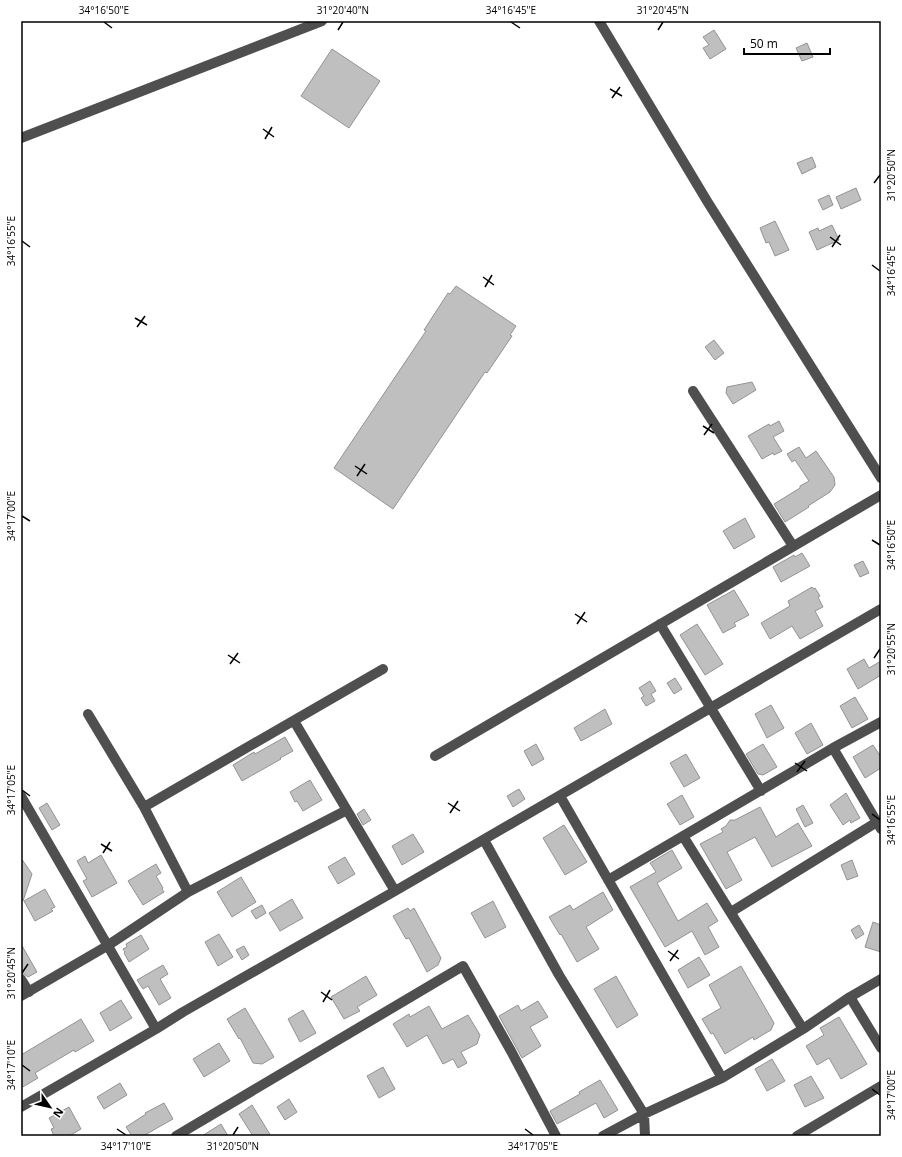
<svg xmlns="http://www.w3.org/2000/svg" width="902" height="1157" font-family="'Open Sans',sans-serif">
<style>
.building{fill:#bfbfbf;stroke:#939393}
.lines{fill:none;stroke-linecap:round;stroke-linejoin:round}
.minor{stroke:#4f4f4f;stroke-width:10}
.ticks{fill:none;stroke:#000;stroke-width:1.5}
.neatline{fill:none;stroke:#000;stroke-width:1.5}
.ticks-label{font-size:10px;text-anchor:middle;fill:#000}
</style>
<rect width="100%" height="100%" fill="#fff"/>
<!-- building -->
<path class="building" d="M 714,30 L 726,49 L 710,59 L 703,48 L 709,45 L 703,37 Z
M 807,43 L 813,57 L 802,61 L 796,48 Z
M 332,49 L 380,81 L 349,128 L 301,96 Z
M 812,157 L 816,167 L 802,174 L 797,163 Z
M 856,188 L 861,200 L 841,209 L 836,197 Z
M 829,195 L 833,205 L 823,210 L 818,200 Z
M 775,221 L 789,250 L 775,256 L 769,242 L 766,243 L 760,228 Z
M 832,225 L 839,240 L 817,250 L 809,232 L 818,228 L 819,231 Z
M 456,286 L 516,326 L 510,335 L 512,336 L 487,373 L 485,372 L 393,509 L 334,468 L 426,331 L 424,330 L 448,293 L 450,294 Z
M 714,340 L 724,353 L 715,360 L 705,347 Z
M 752,382 L 756,390 L 733,404 L 726,393 L 727,387 Z
M 779,421 L 784,431 L 773,437 L 782,451 L 774,455 L 773,453 L 762,459 L 748,436 L 769,424 L 770,426 Z
M 799,447 L 806,458 L 816,451 L 834,477 L 835,485 L 830,492 L 808,506 L 809,507 L 785,522 L 774,504 L 800,488 L 800,486 L 809,481 L 795,460 L 792,462 L 787,454 Z
M 745,518 L 755,537 L 734,549 L 723,531 Z
M 802,553 L 810,566 L 781,582 L 773,567 L 794,555 L 795,557 Z
M 863,561 L 869,573 L 860,577 L 854,565 Z
M 812,587 L 813,589 L 815,588 L 820,596 L 818,597 L 823,607 L 815,611 L 823,626 L 800,639 L 792,626 L 770,639 L 761,623 L 790,606 L 788,601 Z
M 734,590 L 749,615 L 734,623 L 736,626 L 723,633 L 707,605 Z
M 697,624 L 723,664 L 705,675 L 680,635 Z
M 864,659 L 869,668 L 881,661 L 881,675 L 858,689 L 847,669 Z
M 675,678 L 682,689 L 674,694 L 667,683 Z
M 650,681 L 656,691 L 651,694 L 655,701 L 646,706 L 641,698 L 644,696 L 639,688 Z
M 855,697 L 868,719 L 852,728 L 840,706 Z
M 771,705 L 784,728 L 767,738 L 755,714 Z
M 605,709 L 612,724 L 581,741 L 574,728 Z
M 811,723 L 823,745 L 807,754 L 795,733 Z
M 285,737 L 293,751 L 280,758 L 281,759 L 242,781 L 233,765 L 254,752 L 255,754 Z
M 536,744 L 544,759 L 532,766 L 524,751 Z
M 763,744 L 777,767 L 763,775 L 758,774 L 746,754 Z
M 873,745 L 881,757 L 881,768 L 865,778 L 853,757 Z
M 686,754 L 700,778 L 684,787 L 670,763 Z
M 310,780 L 322,800 L 303,811 L 297,801 L 295,802 L 290,792 Z
M 519,789 L 525,799 L 513,807 L 507,796 Z
M 846,793 L 860,818 L 851,823 L 850,820 L 843,825 L 830,805 Z
M 682,795 L 694,817 L 680,825 L 667,804 Z
M 47,803 L 60,825 L 52,830 L 39,808 Z
M 803,805 L 813,823 L 805,827 L 796,809 Z
M 760,807 L 776,837 L 798,823 L 812,846 L 772,867 L 755,837 L 727,852 L 742,880 L 726,889 L 700,844 L 723,832 L 721,829 L 726,826 L 730,820 L 735,820 Z
M 364,809 L 371,820 L 363,825 L 357,814 Z
M 564,825 L 587,862 L 565,875 L 543,838 Z
M 413,834 L 424,852 L 402,865 L 392,846 Z
M 672,850 L 682,868 L 657,883 L 678,921 L 707,903 L 718,921 L 708,927 L 719,947 L 705,955 L 692,931 L 665,947 L 630,887 L 656,872 L 650,863 Z
M 101,855 L 117,883 L 92,897 L 83,881 L 87,879 L 77,861 L 85,856 L 88,863 Z
M 345,857 L 355,874 L 338,884 L 328,867 Z
M 21,858 L 32,874 L 23,901 L 21,901 Z
M 852,860 L 858,876 L 847,880 L 841,865 Z
M 156,864 L 161,873 L 156,876 L 163,888 L 162,889 L 164,892 L 143,905 L 128,881 Z
M 241,877 L 256,902 L 232,917 L 217,892 Z
M 45,889 L 55,907 L 51,909 L 53,911 L 35,921 L 24,901 Z
M 603,892 L 613,910 L 586,927 L 599,949 L 577,962 L 561,934 L 560,935 L 549,917 L 570,905 L 573,910 Z
M 292,899 L 303,918 L 280,931 L 269,913 Z
M 493,901 L 506,927 L 485,938 L 471,913 Z
M 262,905 L 266,913 L 256,919 L 251,911 Z
M 408,908 L 410,911 L 414,908 L 441,958 L 438,965 L 427,972 L 409,938 L 406,939 L 393,916 Z
M 873,922 L 881,925 L 881,952 L 865,947 Z
M 859,925 L 864,934 L 856,939 L 851,930 Z
M 219,934 L 233,957 L 218,966 L 205,942 Z
M 141,935 L 149,949 L 129,962 L 124,953 L 125,952 L 123,949 L 127,947 L 126,944 Z
M 21,944 L 37,972 L 28,977 L 24,974 L 21,973 Z
M 244,946 L 249,955 L 242,960 L 236,950 Z
M 699,957 L 710,975 L 688,988 L 678,970 Z
M 163,965 L 168,974 L 160,979 L 171,998 L 159,1005 L 148,986 L 143,989 L 137,980 Z
M 741,966 L 774,1023 L 771,1030 L 754,1040 L 753,1037 L 725,1054 L 713,1033 L 711,1034 L 702,1019 L 721,1008 L 709,985 Z
M 366,976 L 377,995 L 357,1007 L 360,1011 L 344,1019 L 331,997 Z
M 616,976 L 638,1015 L 617,1028 L 594,989 Z
M 121,1000 L 132,1018 L 110,1031 L 100,1013 Z
M 538,1001 L 548,1017 L 530,1027 L 541,1046 L 522,1058 L 499,1016 L 518,1005 L 521,1011 Z
M 429,1006 L 442,1029 L 468,1015 L 480,1035 L 477,1044 L 461,1052 L 467,1063 L 458,1068 L 453,1059 L 443,1064 L 427,1035 L 407,1047 L 393,1024 L 409,1014 L 410,1017 Z
M 245,1008 L 274,1057 L 262,1064 L 253,1063 L 240,1038 L 239,1039 L 227,1019 Z
M 303,1010 L 316,1033 L 300,1042 L 288,1019 Z
M 839,1017 L 867,1064 L 841,1079 L 829,1058 L 817,1065 L 806,1046 L 824,1035 L 820,1028 Z
M 81,1019 L 94,1041 L 75,1052 L 74,1050 L 35,1073 L 38,1078 L 21,1088 L 21,1055 Z
M 219,1043 L 230,1061 L 204,1077 L 193,1059 Z
M 772,1059 L 785,1081 L 767,1091 L 755,1069 Z
M 383,1067 L 395,1089 L 379,1098 L 367,1076 Z
M 811,1076 L 824,1098 L 805,1107 L 794,1085 Z
M 600,1080 L 618,1110 L 604,1118 L 596,1103 L 557,1124 L 550,1111 L 580,1094 L 579,1092 Z
M 120,1083 L 127,1095 L 104,1109 L 97,1097 Z
M 289,1099 L 297,1112 L 285,1120 L 277,1107 Z
M 164,1103 L 173,1119 L 143,1136 L 132,1136 L 126,1127 L 146,1114 L 145,1113 Z
M 252,1105 L 271,1136 L 253,1136 L 239,1114 Z
M 69,1107 L 81,1129 L 69,1136 L 54,1136 L 51,1129 L 54,1128 L 49,1118 Z
M 221,1124 L 228,1136 L 202,1136 Z"/>
<g class="lines">
<!-- minor -->
<path class="minor" d="M 599,21 L 707,201 L 881,478
M 21,138 L 322,21
M 693,391 L 793,546
M 660,624 L 761,791
M 88,714 L 144,807 L 188,892
M 294,721 L 395,891
M 833,748 L 881,829
M 435,756 L 881,495
M 21,796 L 156,1029
M 560,796 L 722,1078
M 144,807 L 383,669
M 683,836 L 803,1029
M 484,840 L 559,975 L 644,1114 L 645,1136
M 608,880 L 833,748 L 881,722
M 731,912 L 877,822
M 21,979 L 29,992
M 21,996 L 107,946 L 188,892 L 347,810
M 850,997 L 881,1048
M 21,1107 L 156,1029 L 183,1012 L 395,891 L 881,609
M 176,1136 L 463,966 L 511,1051 L 556,1136
M 603,1136 L 644,1114 L 722,1078 L 803,1029 L 850,997 L 881,979
M 797,1136 L 881,1086"/>
</g>
<!-- ticks -->
<path class="ticks" d="M 104,22 L 112,28M 511,22 L 520,28M 338,30 L 343,22M 658,30 L 663,22M 610,89 L 622,96M 612,98 L 620,87M 263,129 L 274,137M 265,139 L 272,127M 874,183 L 880,175M 830,237 L 841,245M 22,241 L 30,247M 832,247 L 840,235M 872,265 L 880,271M 483,277 L 494,285M 485,287 L 492,275M 135,318 L 147,325M 137,327 L 145,316M 703,426 L 714,433M 704,435 L 712,424M 355,466 L 367,474M 357,476 L 365,464M 22,516 L 30,521M 872,540 L 880,545M 575,614 L 587,622M 577,624 L 585,612M 228,655 L 240,663M 874,658 L 880,649M 230,664 L 238,653M 795,763 L 807,771M 797,772 L 805,761M 22,790 L 30,796M 448,803 L 460,811M 450,813 L 458,801M 872,814 L 880,820M 101,844 L 112,851M 103,853 L 110,842M 668,951 L 679,959M 670,961 L 678,950M 22,973 L 28,964M 321,992 L 332,1000M 323,1002 L 330,990M 22,1065 L 30,1071M 872,1089 L 880,1095M 117,1129 L 126,1135M 525,1129 L 533,1135M 233,1135 L 238,1127"/>
<!-- border -->
<rect width="902" height="1157" fill="none" stroke="#ffffff" stroke-width="44"/>
<!-- north arrow -->
<g transform="translate(50 1107) rotate(124)" stroke="#ffffff" stroke-width="3" paint-order="stroke">
<path d="M0-3L7 15L0 10L-7 15Z" fill="#000000"/>
<text y="-6" font-size="11" font-weight="bold" text-anchor="middle" fill="#000000">N</text>
</g>
<!-- scale -->
<path d="M744 48v6h86v-6" fill="none" stroke="#000000" stroke-width="2"/>
<text x="750" y="48" font-size="12" fill="#000000" stroke="#ffffff" stroke-width="3" paint-order="stroke">50 m</text>
<rect x="22" y="22" width="858" height="1113" class="neatline"/>
<g class="ticks-label">
<text x="104" y="14">34°16'50"E</text>
<text x="343" y="14">31°20'40"N</text>
<text x="511" y="14">34°16'45"E</text>
<text x="663" y="14">31°20'45"N</text>
<text transform="translate(891 175) rotate(-90)" y="4">31°20'50"N</text>
<text transform="translate(11 241) rotate(-90)" y="4">34°16'55"E</text>
<text transform="translate(891 271) rotate(-90)" y="4">34°16'45"E</text>
<text transform="translate(11 516) rotate(-90)" y="4">34°17'00"E</text>
<text transform="translate(891 545) rotate(-90)" y="4">34°16'50"E</text>
<text transform="translate(891 649) rotate(-90)" y="4">31°20'55"N</text>
<text transform="translate(11 790) rotate(-90)" y="4">34°17'05"E</text>
<text transform="translate(891 820) rotate(-90)" y="4">34°16'55"E</text>
<text transform="translate(11 973) rotate(-90)" y="4">31°20'45"N</text>
<text transform="translate(11 1065) rotate(-90)" y="4">34°17'10"E</text>
<text transform="translate(891 1095) rotate(-90)" y="4">34°17'00"E</text>
<text x="126" y="1150">34°17'10"E</text>
<text x="233" y="1150">31°20'50"N</text>
<text x="533" y="1150">34°17'05"E</text>
</g>
</svg>
